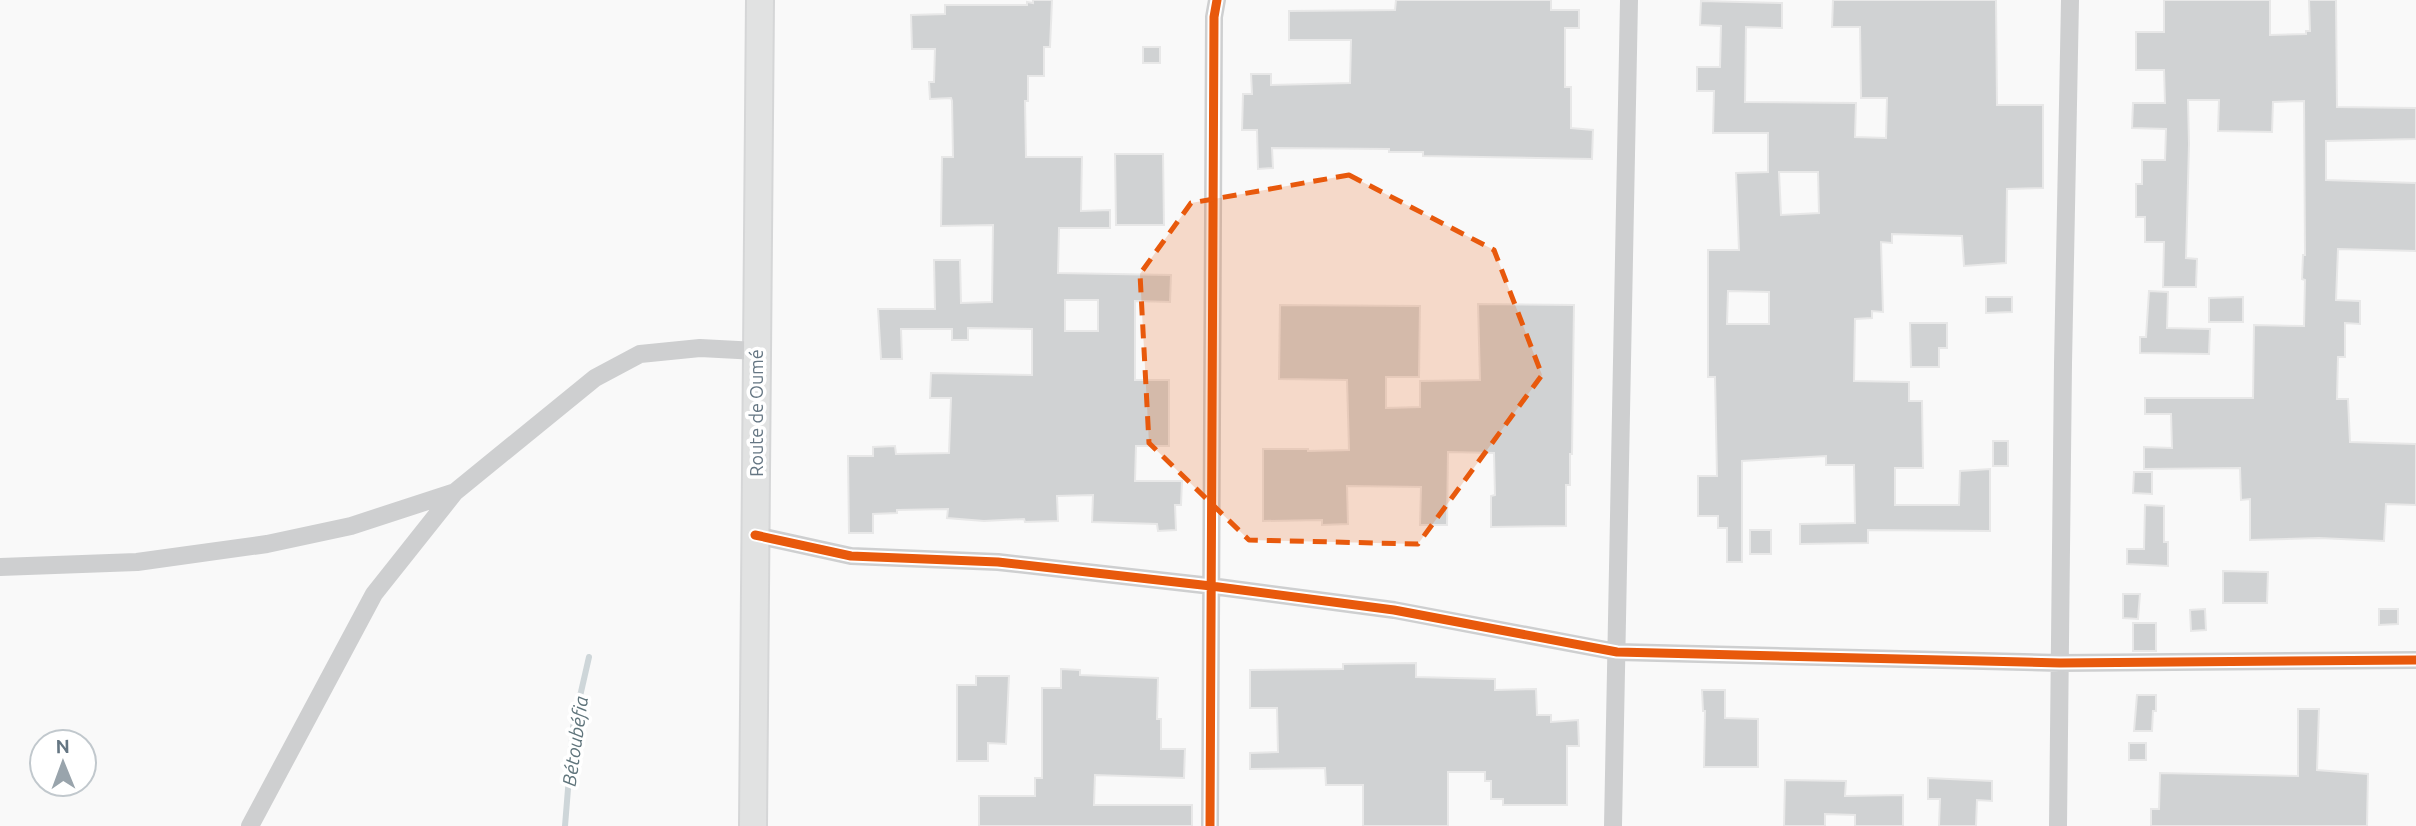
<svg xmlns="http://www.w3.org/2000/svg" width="2416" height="826" font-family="Ubuntu,sans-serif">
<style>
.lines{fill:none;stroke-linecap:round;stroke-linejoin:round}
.stream{stroke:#ced6d9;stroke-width:6}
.building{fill:#d0d2d3;stroke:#e8e8e8;stroke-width:2;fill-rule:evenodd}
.secondary-casing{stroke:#d5d6d7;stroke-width:30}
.street{stroke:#cecfd0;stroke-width:18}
.secondary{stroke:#e1e2e2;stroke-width:26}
.cycleway-casing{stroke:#fff;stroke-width:13}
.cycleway{stroke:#e8590c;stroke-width:9}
.marked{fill:#e8590c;fill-opacity:0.2;stroke:#e8590c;stroke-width:5;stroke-dasharray:14 9;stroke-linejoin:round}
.labels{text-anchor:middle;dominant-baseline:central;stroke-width:7;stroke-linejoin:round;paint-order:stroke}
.street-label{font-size:18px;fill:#657683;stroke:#fff}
.water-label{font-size:19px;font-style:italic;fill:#60757c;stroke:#fff}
</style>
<rect width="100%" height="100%" fill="#f9f9f9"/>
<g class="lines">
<!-- stream -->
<path class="stream" d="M 565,826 L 573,727 L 589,657"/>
</g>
<!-- building -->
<path class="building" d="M 1033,0 L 1052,0 L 1050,47 L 1044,47 L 1044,76 L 1028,76 L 1028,101 L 1025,101 L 1026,157 L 1082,157 L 1081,211 L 1110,210 L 1110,228 L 1059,228 L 1058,273 L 1171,275 L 1170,302 L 1135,301 L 1135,380 L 1169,380 L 1169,446 L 1136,446 L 1135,481 L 1182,481 L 1181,505 L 1175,505 L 1176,530 L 1158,531 L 1157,524 L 1092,522 L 1093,495 L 1057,496 L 1058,521 L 1025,522 L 1024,519 L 984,521 L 947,518 L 948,509 L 897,510 L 897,513 L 873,514 L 873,533 L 849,533 L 848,456 L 873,456 L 873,447 L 895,446 L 896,454 L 949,453 L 951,398 L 930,398 L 931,373 L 1032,375 L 1032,329 L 968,328 L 968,340 L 952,340 L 952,329 L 901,329 L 902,359 L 881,359 L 878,309 L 935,309 L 934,260 L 960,260 L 961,303 L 992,302 L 993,225 L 941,226 L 942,157 L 953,157 L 952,101 L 951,98 L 930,99 L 929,82 L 934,82 L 935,49 L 912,49 L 911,15 L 945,14 L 945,5 L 1027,5 L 1027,2 L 1033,3 ZM 1065,300 L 1098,300 L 1098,331 L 1065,331 Z
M 1396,0 L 1551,0 L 1551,10 L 1579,10 L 1579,28 L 1565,28 L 1565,87 L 1571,87 L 1571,128 L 1593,130 L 1592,159 L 1423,156 L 1423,152 L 1389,152 L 1389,149 L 1272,148 L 1273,168 L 1258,169 L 1257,130 L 1242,130 L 1243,94 L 1252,94 L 1251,74 L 1271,74 L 1271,85 L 1350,83 L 1351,40 L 1289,40 L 1289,11 L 1395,10 Z
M 1833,0 L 1996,0 L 1997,105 L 2043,105 L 2043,188 L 2007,189 L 2006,263 L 1964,266 L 1962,236 L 1892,234 L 1892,243 L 1881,242 L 1883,312 L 1872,311 L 1872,318 L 1855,319 L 1854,381 L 1909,382 L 1909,401 L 1922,401 L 1923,468 L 1895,468 L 1895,505 L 1959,505 L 1960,471 L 1990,469 L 1990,531 L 1868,530 L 1868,543 L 1800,544 L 1800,524 L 1855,523 L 1854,465 L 1826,465 L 1826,456 L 1742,461 L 1742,562 L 1727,562 L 1727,528 L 1718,528 L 1718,516 L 1698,516 L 1698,476 L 1717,476 L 1715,377 L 1708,377 L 1708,250 L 1739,250 L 1736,173 L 1768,172 L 1768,133 L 1713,133 L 1714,91 L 1697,91 L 1697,67 L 1720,67 L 1721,26 L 1700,25 L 1701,1 L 1782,3 L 1782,28 L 1746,27 L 1745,102 L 1856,103 L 1855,137 L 1886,138 L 1887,98 L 1861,98 L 1860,27 L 1832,27 ZM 1779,172 L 1818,172 L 1819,213 L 1781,215 ZM 1728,291 L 1769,292 L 1769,324 L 1727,324 Z
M 2164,0 L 2270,0 L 2270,35 L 2306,34 L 2306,31 L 2310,31 L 2309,0 L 2336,0 L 2337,107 L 2416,108 L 2416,139 L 2326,141 L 2326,180 L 2416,183 L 2416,251 L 2338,249 L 2336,300 L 2360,301 L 2360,324 L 2345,323 L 2345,357 L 2338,357 L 2337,399 L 2348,399 L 2350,442 L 2416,444 L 2416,505 L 2386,504 L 2384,541 L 2319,538 L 2250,540 L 2250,499 L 2241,500 L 2240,468 L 2144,469 L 2144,447 L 2172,448 L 2171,414 L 2145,414 L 2145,398 L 2253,398 L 2254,325 L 2304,326 L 2305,280 L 2302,279 L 2303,255 L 2305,255 L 2304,101 L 2273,102 L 2272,132 L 2218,131 L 2219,100 L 2188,100 L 2189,144 L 2186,258 L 2197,259 L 2196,287 L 2163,287 L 2164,242 L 2145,242 L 2145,217 L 2136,217 L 2136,184 L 2142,184 L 2142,160 L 2165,160 L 2166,129 L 2132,128 L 2133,103 L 2165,103 L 2164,70 L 2136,70 L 2136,32 L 2164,32 Z
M 1143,47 L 1160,47 L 1160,63 L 1143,63 Z
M 1115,154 L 1163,154 L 1164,225 L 1116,225 Z
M 2149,291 L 2168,292 L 2167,328 L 2210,329 L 2209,354 L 2140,353 L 2140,337 L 2146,337 Z
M 1986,297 L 2012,297 L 2012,312 L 1986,313 Z
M 2243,297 L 2243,322 L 2209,322 L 2209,298 Z
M 1478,304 L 1574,305 L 1572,454 L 1570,454 L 1570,485 L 1566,485 L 1566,526 L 1491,527 L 1491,496 L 1495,495 L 1494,453 L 1448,452 L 1447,525 L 1420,525 L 1421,487 L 1347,486 L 1348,524 L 1322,525 L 1322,520 L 1263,521 L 1263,449 L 1308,449 L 1308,451 L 1349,450 L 1347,380 L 1279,379 L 1280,305 L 1420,306 L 1419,377 L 1386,377 L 1386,408 L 1420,407 L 1420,381 L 1480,380 Z
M 1910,323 L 1947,323 L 1947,348 L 1939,348 L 1939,367 L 1911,367 Z
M 1993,441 L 2008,441 L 2008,466 L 1993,466 Z
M 2134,472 L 2152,472 L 2152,494 L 2133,493 Z
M 2145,505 L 2164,506 L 2164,542 L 2168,542 L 2168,566 L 2127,564 L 2127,549 L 2144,549 Z
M 1750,530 L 1771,530 L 1771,554 L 1750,554 Z
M 2223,571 L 2268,572 L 2267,603 L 2223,603 Z
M 2123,594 L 2140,594 L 2138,619 L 2123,618 Z
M 2205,609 L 2206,630 L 2191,631 L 2190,610 Z
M 2379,609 L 2398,609 L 2398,624 L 2379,625 Z
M 2133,623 L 2156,623 L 2156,651 L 2133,651 Z
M 1416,663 L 1416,677 L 1495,679 L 1495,690 L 1536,689 L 1537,715 L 1551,715 L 1551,722 L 1578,720 L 1579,746 L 1567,746 L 1567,805 L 1503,805 L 1503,799 L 1491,799 L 1491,781 L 1485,781 L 1485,772 L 1448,772 L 1448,826 L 1363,826 L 1363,785 L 1326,785 L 1325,768 L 1250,769 L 1250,753 L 1278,752 L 1277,708 L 1250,708 L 1250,670 L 1343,669 L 1343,664 Z
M 1061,669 L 1080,670 L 1080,675 L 1158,678 L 1157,719 L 1161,719 L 1161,749 L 1185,749 L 1184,778 L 1095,775 L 1094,805 L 1192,805 L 1192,826 L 979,826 L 979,796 L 1035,796 L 1035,778 L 1042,778 L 1042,688 L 1061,688 Z
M 976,676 L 1009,676 L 1006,744 L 988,743 L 988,761 L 957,761 L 957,685 L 976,685 Z
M 1702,690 L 1725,690 L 1725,718 L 1758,719 L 1758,767 L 1704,767 L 1705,711 L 1703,711 Z
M 2137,695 L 2156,695 L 2156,711 L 2153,711 L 2152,731 L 2134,731 Z
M 2298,709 L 2319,709 L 2317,770 L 2368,774 L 2367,826 L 2151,826 L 2151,809 L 2159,809 L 2160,773 L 2298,776 Z
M 2129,743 L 2146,743 L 2146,760 L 2129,760 Z
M 1928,778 L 1992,781 L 1992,801 L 1977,800 L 1976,826 L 1939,826 L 1940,799 L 1928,799 Z
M 1785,780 L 1846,781 L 1845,796 L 1903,795 L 1903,826 L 1855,826 L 1855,815 L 1825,814 L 1825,826 L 1784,826 Z"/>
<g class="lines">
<defs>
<path id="secondary" d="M 753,826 L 760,0"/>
</defs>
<!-- secondary casing -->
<use href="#secondary" class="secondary-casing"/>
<!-- street -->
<path class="street" d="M 755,535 L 851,556 L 998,562 L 1211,586 L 1394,610 L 1617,652 L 2060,663 L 2416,660
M 0,567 L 137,562 L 267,544 L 351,526 L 455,492
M 250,826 L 374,594 L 455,492 L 595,378 L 640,354 L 700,348 L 757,351
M 1210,826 L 1214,17 L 1217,0
M 1613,826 L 1629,0
M 2058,826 L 2063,364 L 2070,0"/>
<!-- secondary -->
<use href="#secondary" class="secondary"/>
<defs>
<path id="cycleway" d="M 755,535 L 851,556 L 998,562 L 1211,586 L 1394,610 L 1617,652 L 2060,663 L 2416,660
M 1210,826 L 1214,17 L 1217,0"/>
</defs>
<!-- cycleway casing -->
<use href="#cycleway" class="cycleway-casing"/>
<!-- cycleway -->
<use href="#cycleway" class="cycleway"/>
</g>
<!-- marked area -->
<path class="marked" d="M 1349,175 L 1494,250 L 1542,375 L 1418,544 L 1249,540 L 1149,443 L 1140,274 L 1191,203 Z"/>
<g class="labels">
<!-- street labels -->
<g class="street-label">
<text transform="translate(756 413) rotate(-90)">Route de Oumé</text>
</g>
<!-- water labels -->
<g class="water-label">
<text transform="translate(575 741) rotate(-82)">Bétoubéfia</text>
</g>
</g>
<!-- north arrow -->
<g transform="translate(63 763) rotate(359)"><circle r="33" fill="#ffffff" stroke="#c1c8cd" stroke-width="2"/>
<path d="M0-5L12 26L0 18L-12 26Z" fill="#99a4ac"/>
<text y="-10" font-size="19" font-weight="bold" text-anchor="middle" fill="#657683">N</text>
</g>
</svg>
